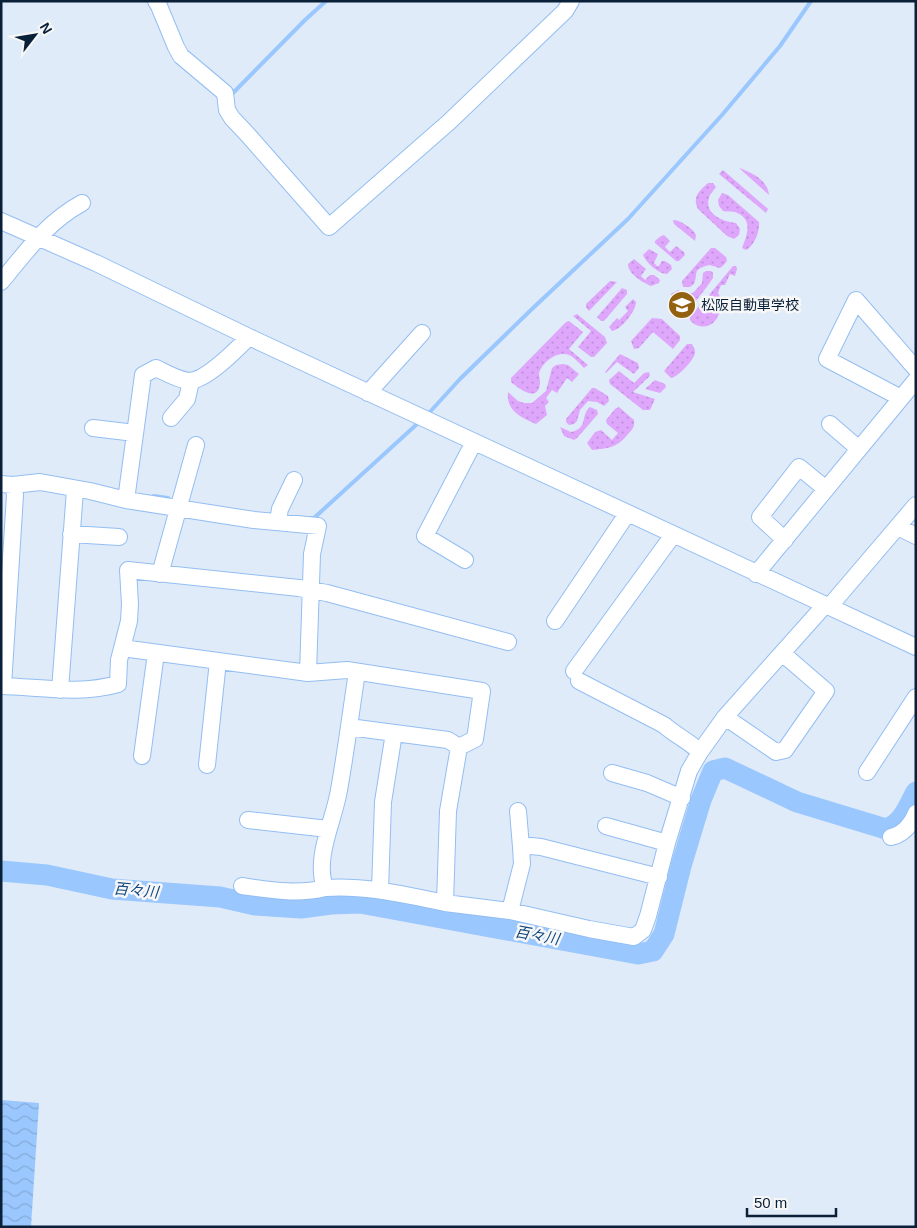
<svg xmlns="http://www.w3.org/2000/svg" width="917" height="1228" font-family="Arial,'Noto Sans JP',sans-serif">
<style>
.grass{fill:url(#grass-dots)}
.water{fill:url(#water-waves)}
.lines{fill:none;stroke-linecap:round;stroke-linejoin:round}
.stream{stroke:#9ac7fd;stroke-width:4}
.river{stroke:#9ac7fd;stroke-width:21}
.minor-casing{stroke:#93bef2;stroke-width:18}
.minor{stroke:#fff;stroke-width:16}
.labels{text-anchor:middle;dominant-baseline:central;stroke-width:5;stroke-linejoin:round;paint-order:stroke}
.poi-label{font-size:14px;fill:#0a2038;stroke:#f7f7f7;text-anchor:start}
.water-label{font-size:15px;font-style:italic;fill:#11477f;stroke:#f7f7f7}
</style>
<defs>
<pattern id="grass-dots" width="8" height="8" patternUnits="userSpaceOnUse" patternTransform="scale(1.25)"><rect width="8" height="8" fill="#dfa7fc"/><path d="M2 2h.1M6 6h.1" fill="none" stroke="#be8fd9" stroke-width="1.8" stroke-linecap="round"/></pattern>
<pattern id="water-waves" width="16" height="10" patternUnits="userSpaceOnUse" patternTransform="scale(1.25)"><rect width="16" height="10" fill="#9ac7fd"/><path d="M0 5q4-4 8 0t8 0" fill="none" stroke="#83abda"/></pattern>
</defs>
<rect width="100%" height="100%" fill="#e0ebf9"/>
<!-- grass -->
<path class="grass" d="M 739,168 C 751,172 768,180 769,195 Z
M 723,170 L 768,209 L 766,213 L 719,174 Z
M 708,183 L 713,183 L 716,187 C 714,190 709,195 709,198 C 704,214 723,222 736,223 L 740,229 L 739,235 L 734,239 L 727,236 L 698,209 C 692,197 699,191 708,183 Z
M 722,193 L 728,195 L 759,222 C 760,232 754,246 746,250 L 742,248 C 747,235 754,219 735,212 C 731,211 727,212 723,211 L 719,206 L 718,200 Z
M 673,220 C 680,220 693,228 696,235 L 695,241 L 674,224 Z
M 664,235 L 670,241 L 665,247 L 670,252 L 676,246 L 684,252 L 685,255 L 679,261 L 676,261 L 655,243 L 655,241 L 661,236 Z
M 711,248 L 715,248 L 726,257 L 727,261 C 718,272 721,267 709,265 C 691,270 699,272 694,284 L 690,287 L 683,287 L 682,281 Z
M 649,249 L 658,254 L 654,263 L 658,267 L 662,261 L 665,261 L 671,265 L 672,269 L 667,274 C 659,274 646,263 643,255 Z
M 634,259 L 646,269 L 641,276 L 645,280 L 650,275 L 654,275 L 660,280 L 659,283 L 651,286 C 642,282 628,274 628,264 Z
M 733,266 L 736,266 L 737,269 L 735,276 L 730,274 L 725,285 L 721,285 L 718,293 L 723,302 C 721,308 719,316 715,321 C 708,329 696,328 690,320 L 690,317 L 701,304 L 705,304 L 714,311 L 719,305 L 709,295 Z
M 706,271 L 711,271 L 713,273 L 713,278 C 707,286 682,326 672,306 C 671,303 671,297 671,294 L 678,290 L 684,294 L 693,293 L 702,283 L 703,273 Z
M 610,281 L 617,282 L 589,311 L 586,307 L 586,304 Z
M 622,288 L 627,290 L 627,294 L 604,321 L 601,321 L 597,317 Z
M 633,299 L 636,302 C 636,311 621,330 612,331 L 609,327 L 617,318 L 619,320 L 628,311 L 625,307 Z
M 577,314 L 605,337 L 607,343 L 594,357 L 591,357 L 578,347 L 591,331 L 573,316 Z
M 652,318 L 662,319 L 680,336 L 680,340 L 673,349 L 653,332 L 639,348 L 634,349 L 631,341 Z
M 569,321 L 583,332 L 569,349 L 588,365 L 584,368 C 580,364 574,357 569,355 C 557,350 541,363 539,374 C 539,377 540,379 540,382 C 539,404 519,389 511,382 L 511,378 L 566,322 Z
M 687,344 L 692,344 C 694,348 695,348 695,353 C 694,360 678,377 671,378 L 664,371 Z
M 620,354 L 638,363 L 639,368 L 634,374 L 617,362 L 606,373 L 605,372 Z
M 563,364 L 568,365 L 579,374 L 572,382 L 567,378 L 557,393 L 552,390 L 546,398 L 549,402 L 545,406 L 547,415 L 536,424 C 521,417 506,411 508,392 L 518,401 L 524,403 L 532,403 L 546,391 L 552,368 L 556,365 Z
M 619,371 L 634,383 L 644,373 L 649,372 L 650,376 L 633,392 L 655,399 L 650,410 L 643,410 L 610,384 L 609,380 Z
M 655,380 L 665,384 L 666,387 L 660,393 L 645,389 Z
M 592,388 L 595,388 L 608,396 L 609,401 L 604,406 L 597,402 L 588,401 L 580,410 L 577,421 L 574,424 L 569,425 L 566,422 L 566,419 Z
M 590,407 L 597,410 L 598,414 L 577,438 L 574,440 L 564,436 L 560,427 L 571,432 C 589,428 580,415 590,407 Z
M 619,407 L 634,420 C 635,427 632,430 628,434 C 617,448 609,448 592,450 L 587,443 L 595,432 L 601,430 L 612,440 L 618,433 L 607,424 L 606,420 L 615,409 Z"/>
<!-- water -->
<path class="water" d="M 1,1100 L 39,1103 L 31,1227 L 1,1227 Z"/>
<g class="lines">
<!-- stream -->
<path class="stream" d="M 229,95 L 232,94 L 305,20 L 326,1
M 428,414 L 460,379 L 533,308 L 628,219 L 722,115 L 780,46 L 811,1
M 151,498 L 154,496 L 168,498
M 311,518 L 314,518 L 416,425"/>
<!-- river -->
<path class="river" d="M 1,871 L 47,875 L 112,889 L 220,897 L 255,905 L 301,908 L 331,904 L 360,903 L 638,954 L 653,951 L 664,934 L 681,866 L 701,800 L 713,771 L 725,768 L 797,802 L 886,829 C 903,823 908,807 916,792"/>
<defs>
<path id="minor" d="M 156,1 L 159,6 L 176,47 L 181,56 L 225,93 L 227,110 L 232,118 L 248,135 L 329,227 L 449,122 L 565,11 L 571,1
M 1,221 L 96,263 L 249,337 L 916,647
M 1,282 C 26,252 47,222 82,203
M 249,337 C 237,349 206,381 189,381 C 178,380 166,373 156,368 L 143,375 L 126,500 L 254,520 L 318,526 L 312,554 L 308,673
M 368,393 L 422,333
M 901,398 L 827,359 L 856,300 L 916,369
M 171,418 L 187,399 L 191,381
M 830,424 L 859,449
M 93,428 L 135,433
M 1,484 L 13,485 L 40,482 L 90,491 L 126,500
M 278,521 L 280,509 L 294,480
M 898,527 L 916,536
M 71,534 L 119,537
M 785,540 L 760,517 L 799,467 L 826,489
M 465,560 L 425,536 L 474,442
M 160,574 L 196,445
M 756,574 L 916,380
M 829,607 L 916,505
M 555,621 L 627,514
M 122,648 L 308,673 L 347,670 L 482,691 L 475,739 L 459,747 L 448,811 L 445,903 L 510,911 L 589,929 L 634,937 L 643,930 L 648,916 L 667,843 L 689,771 L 700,752 L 725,717 L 825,605
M 574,671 L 673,535
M 357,672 C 351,711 346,751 339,790 C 334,821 314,857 325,888 C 366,885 405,895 445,903
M 579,681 L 664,725 C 675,735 689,741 700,752
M 1,686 C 40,687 80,695 118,684 L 119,660 L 129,621 L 130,604 L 128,570 L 299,588 L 327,593 L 508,642
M 3,686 L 15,495 L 13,485
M 60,690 L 75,490
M 725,717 L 776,752 L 785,750 L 826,691 L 782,653
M 349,727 L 448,740 L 459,747
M 142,756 L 156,653
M 207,765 L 218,661
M 867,772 L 916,697
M 612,773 L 647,783 L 682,798
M 518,811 L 521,847
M 248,820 L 328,829
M 606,826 L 667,843
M 891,837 C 904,834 911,825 916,813
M 242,886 C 270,890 297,895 325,888
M 380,890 L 383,802 L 394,733
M 510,911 L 522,864 L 521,847 L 531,846 L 541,847 L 659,877"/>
</defs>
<!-- minor casing -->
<use href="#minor" class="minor-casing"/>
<!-- minor -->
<use href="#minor" class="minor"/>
</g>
<!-- icons -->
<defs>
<symbol id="school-disc" viewBox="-11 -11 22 22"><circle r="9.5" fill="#926211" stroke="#f7f7f7"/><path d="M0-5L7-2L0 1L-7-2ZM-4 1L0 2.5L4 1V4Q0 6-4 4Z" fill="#fff"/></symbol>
</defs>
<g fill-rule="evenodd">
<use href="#school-disc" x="666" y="289" width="32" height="32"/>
</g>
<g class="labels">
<!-- poi labels -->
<g class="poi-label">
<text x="701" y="305">松阪自動車学校</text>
</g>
<!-- water labels -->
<g class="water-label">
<text transform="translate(136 890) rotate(5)">百々川</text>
<text transform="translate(537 935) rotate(10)">百々川</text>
</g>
</g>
<!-- border -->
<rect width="917" height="1228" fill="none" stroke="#0a2038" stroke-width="5"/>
<!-- north arrow -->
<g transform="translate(35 35) rotate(59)" stroke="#f7f7f7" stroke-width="4" paint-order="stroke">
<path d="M0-4L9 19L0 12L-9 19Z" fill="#0a2038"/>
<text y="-8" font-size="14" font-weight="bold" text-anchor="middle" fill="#0a2038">N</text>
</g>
<!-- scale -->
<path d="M747 1208v8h89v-8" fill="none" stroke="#0a2038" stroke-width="2.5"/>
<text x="754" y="1208" font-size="15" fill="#0a2038" stroke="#f7f7f7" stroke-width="4" paint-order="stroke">50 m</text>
</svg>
